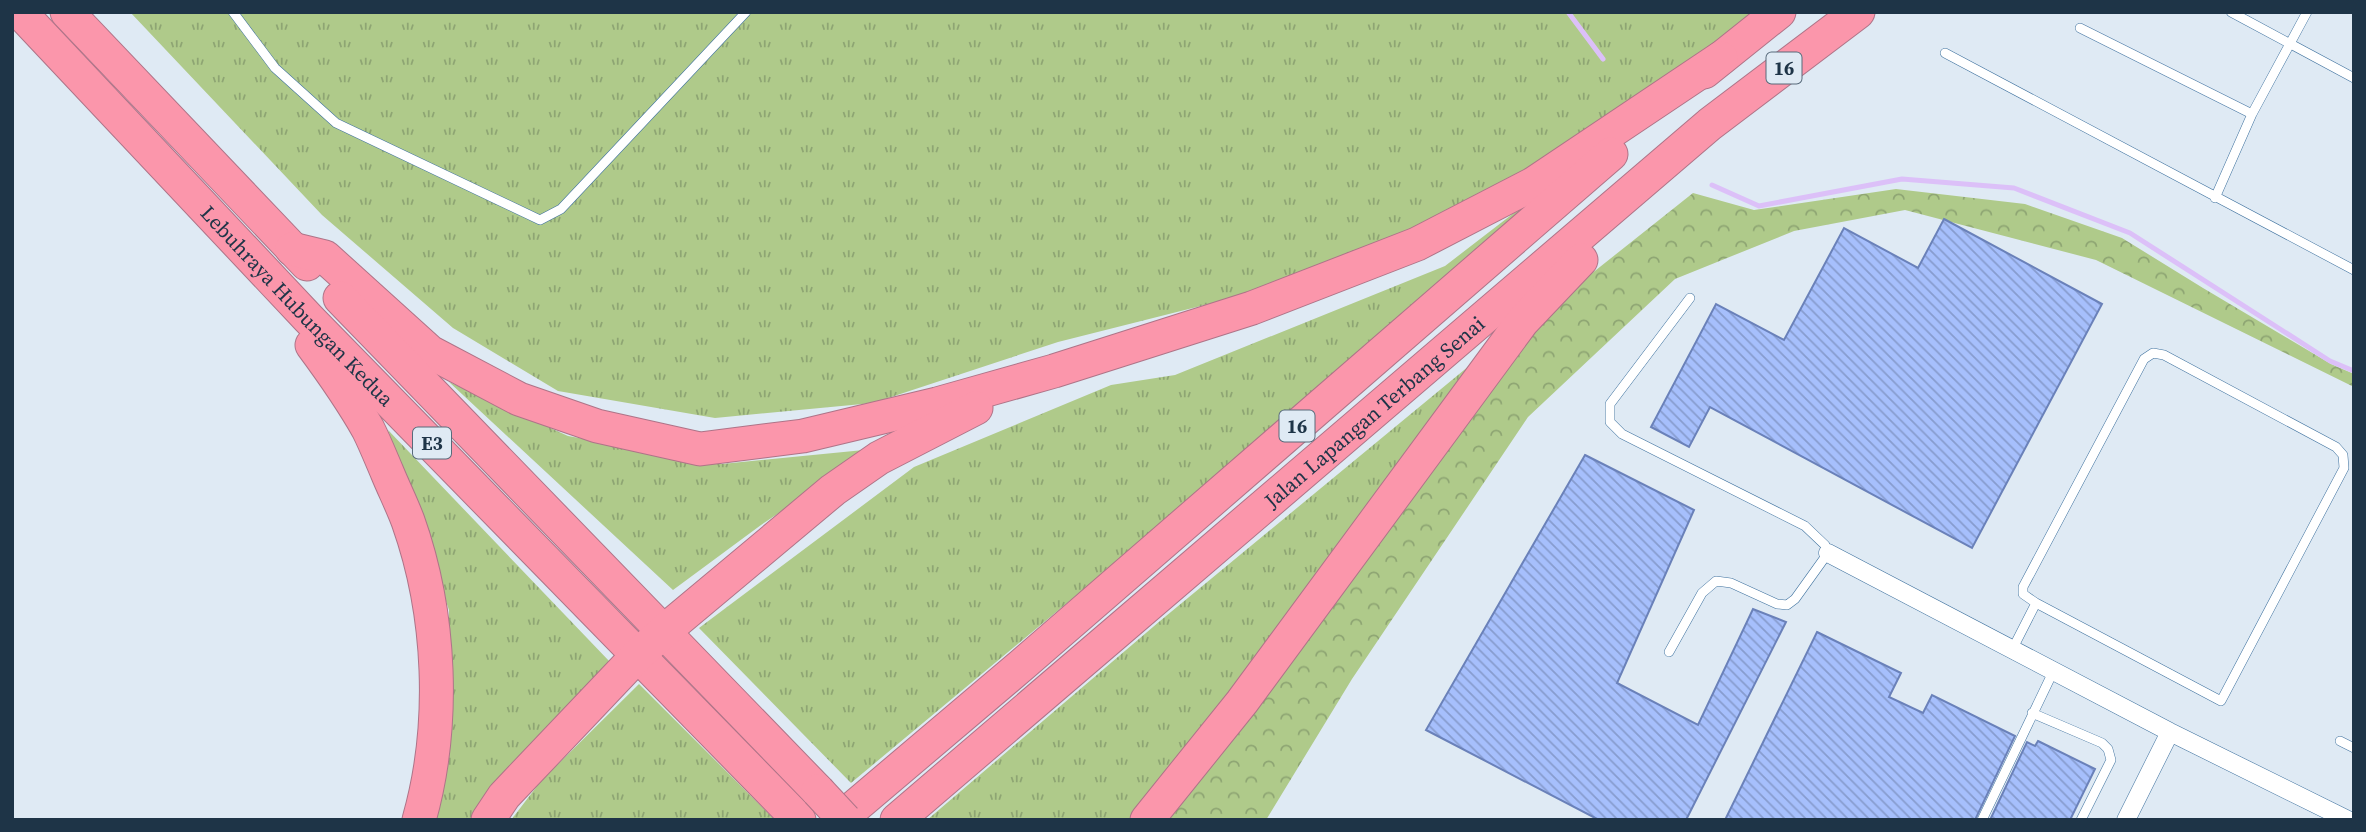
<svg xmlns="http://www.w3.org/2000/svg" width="2366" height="832" font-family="'Source Serif 4',serif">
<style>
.grass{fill:url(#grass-tufts)}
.forest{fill:url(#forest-crowns)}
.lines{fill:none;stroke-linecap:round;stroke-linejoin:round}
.stream{stroke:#dcc0f8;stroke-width:5}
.building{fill:url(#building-back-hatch);stroke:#6a81b9;stroke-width:2}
.lane-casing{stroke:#3f729f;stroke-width:10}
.street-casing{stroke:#3f729f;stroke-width:19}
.highway-casing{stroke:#ae7488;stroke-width:35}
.lane{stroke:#fff;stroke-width:9}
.street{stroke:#fff;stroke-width:18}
.highway{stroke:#fb96ab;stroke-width:33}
.highway-bridge-casing{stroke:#ae7488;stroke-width:35;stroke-linecap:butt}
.highway-bridge{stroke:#fb96ab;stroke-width:33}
.labels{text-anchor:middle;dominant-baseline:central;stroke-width:5;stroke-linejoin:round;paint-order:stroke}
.shield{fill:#dfeaf4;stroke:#586b7b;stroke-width:2}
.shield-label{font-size:19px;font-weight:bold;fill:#1e3447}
.street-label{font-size:21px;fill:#1e3447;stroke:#dfeaf4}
</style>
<defs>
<pattern id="grass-tufts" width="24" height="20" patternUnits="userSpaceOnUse" patternTransform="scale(1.75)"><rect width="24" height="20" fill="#afca8a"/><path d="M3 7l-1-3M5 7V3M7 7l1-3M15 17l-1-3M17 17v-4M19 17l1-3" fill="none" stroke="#8ea573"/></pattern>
<pattern id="forest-crowns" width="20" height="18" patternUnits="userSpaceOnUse" patternTransform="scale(1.75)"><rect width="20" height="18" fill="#afca8a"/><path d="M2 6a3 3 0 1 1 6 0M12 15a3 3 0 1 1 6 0" fill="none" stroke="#8ea573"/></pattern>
<pattern id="building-back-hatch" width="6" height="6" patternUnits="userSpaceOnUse" patternTransform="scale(1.75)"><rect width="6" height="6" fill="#a6bffc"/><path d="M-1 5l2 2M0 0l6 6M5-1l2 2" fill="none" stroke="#879cce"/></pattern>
</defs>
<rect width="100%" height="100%" fill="#dfeaf4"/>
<!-- grass -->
<path class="grass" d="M 130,12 L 1760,12 L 1543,172 L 1312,278 L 1058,342 L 873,403 L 715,418 L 558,391 L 453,328 L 322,215 Z
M 1527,205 L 1528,219 L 851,783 L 699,628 L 914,467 L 1111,385 L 1175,375 L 1445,266 L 1519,209 Z
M 1498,342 L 1159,790 L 1128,820 L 927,820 L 1160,621 Z
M 449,382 L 568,436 L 722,464 L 874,449 L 761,525 L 673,590 Z
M 388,430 L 610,662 L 476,820 L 435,820 L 449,759 L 449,610 Z
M 639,684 L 775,820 L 511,820 L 541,781 Z"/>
<!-- forest -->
<path class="forest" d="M 1896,189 L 2025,204 L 2122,238 L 2203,288 L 2331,364 L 2354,374 L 2354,387 L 2096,260 L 1905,210 L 1794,231 L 1675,279 L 1528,417 L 1352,679 L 1266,820 L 1161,820 L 1524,338 L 1586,278 L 1693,193 L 1754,210 Z"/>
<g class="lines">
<!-- stream -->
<path class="stream" d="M 1568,12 L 1603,59
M 1712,185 L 1759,206 L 1902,179 L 2014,188 L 2130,233 L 2330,361 L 2354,371"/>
</g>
<!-- building -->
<path class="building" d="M 1944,219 L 2102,304 L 1972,548 L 1710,407 L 1689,447 L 1651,427 L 1716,304 L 1784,340 L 1844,228 L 1918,268 Z
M 1585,455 L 1694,510 L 1617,683 L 1698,725 L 1753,609 L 1786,622 L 1686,820 L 1599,820 L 1426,730 Z
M 1817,632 L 1901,673 L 1889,697 L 1923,713 L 1932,695 L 2015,736 L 1975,820 L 1725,820 Z
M 2038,741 L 2095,769 L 2070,820 L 1990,820 L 2027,742 L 2035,746 Z"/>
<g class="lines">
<defs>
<path id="lane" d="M 233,12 L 275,68 L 336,123 L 540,220 L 561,209 L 746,12
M 2231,12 L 2354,78
M 2080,28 L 2252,114
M 1945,53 L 2354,270
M 2215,198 L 2252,114 L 2307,12
M 2012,650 L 2036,603 L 2221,701 L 2344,468 L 2343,455 L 2336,447 L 2164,355 L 2153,353 L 2144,359 L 2023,587 L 2023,594 L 2036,603
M 1669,652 L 1702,593 L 1716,581 L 1731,583 L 1777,604 L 1787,605 L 1795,599 L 1828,553 L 1825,545 L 1805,526 L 1622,434 L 1610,422 L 1610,404 L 1690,298
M 2032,713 L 2102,743 L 2108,749 L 2111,760 L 2081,820
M 2340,741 L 2354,748
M 1982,820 L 2053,672"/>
<path id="street" d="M 1828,553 L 2170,732 L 2348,820
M 2126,820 L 2170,732"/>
<g id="highway">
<path id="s1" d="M 20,12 L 309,319 L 799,820"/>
<path d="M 67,12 L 307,264"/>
<path d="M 1704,72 L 1779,12"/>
<path d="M 292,249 L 325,257 L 430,352 L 519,399 L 597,426 L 700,449 L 803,436 L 937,404 L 1054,371 L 1252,308 L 1417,244 L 1533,184 L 1721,58"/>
<path d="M 340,298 L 818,791"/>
<path d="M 312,345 C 332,372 351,399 368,429 C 375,443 381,458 387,472 C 394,489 402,505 408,521 C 441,614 446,725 419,820"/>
<path d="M 488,820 L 504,796 L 638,655 L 662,633 L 833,490 L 879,458 L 976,408"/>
<path d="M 839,820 L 1023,664 L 1611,154"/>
<path id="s2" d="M 897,820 L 1710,124 L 1858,12"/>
<path d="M 1147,820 L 1242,702 L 1522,322 L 1581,260"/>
</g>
</defs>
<!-- lane casing -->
<use href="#lane" class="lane-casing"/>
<!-- street casing -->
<use href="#street" class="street-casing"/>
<!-- highway casing -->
<use href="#highway" class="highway-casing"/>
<!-- lane -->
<use href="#lane" class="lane"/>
<!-- street -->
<use href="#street" class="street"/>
<!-- highway -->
<use href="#highway" class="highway"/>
<defs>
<path id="highway-bridge" d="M 818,791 L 845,820"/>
</defs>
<!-- highway-bridge casing -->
<use href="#highway-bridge" class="highway-bridge-casing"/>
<!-- highway-bridge -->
<use href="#highway-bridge" class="highway-bridge"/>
</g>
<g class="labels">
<!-- shield labels -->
<g class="shield">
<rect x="1766.5" y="52.5" width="35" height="31" rx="5"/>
<rect x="1279.5" y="410.5" width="35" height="31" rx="5"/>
<rect x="413" y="427.5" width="38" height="31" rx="5"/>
</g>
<g class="shield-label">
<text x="1784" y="68">16</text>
<text x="1297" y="426">16</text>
<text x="432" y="443">E3</text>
</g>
<!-- street labels -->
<g class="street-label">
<text stroke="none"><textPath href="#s1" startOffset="404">Lebuhraya Hubungan Kedua</textPath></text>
<text stroke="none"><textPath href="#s2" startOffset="628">Jalan Lapangan Terbang Senai</textPath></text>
</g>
</g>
<!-- border -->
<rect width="2366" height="832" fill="none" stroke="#1e3447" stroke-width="28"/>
</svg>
